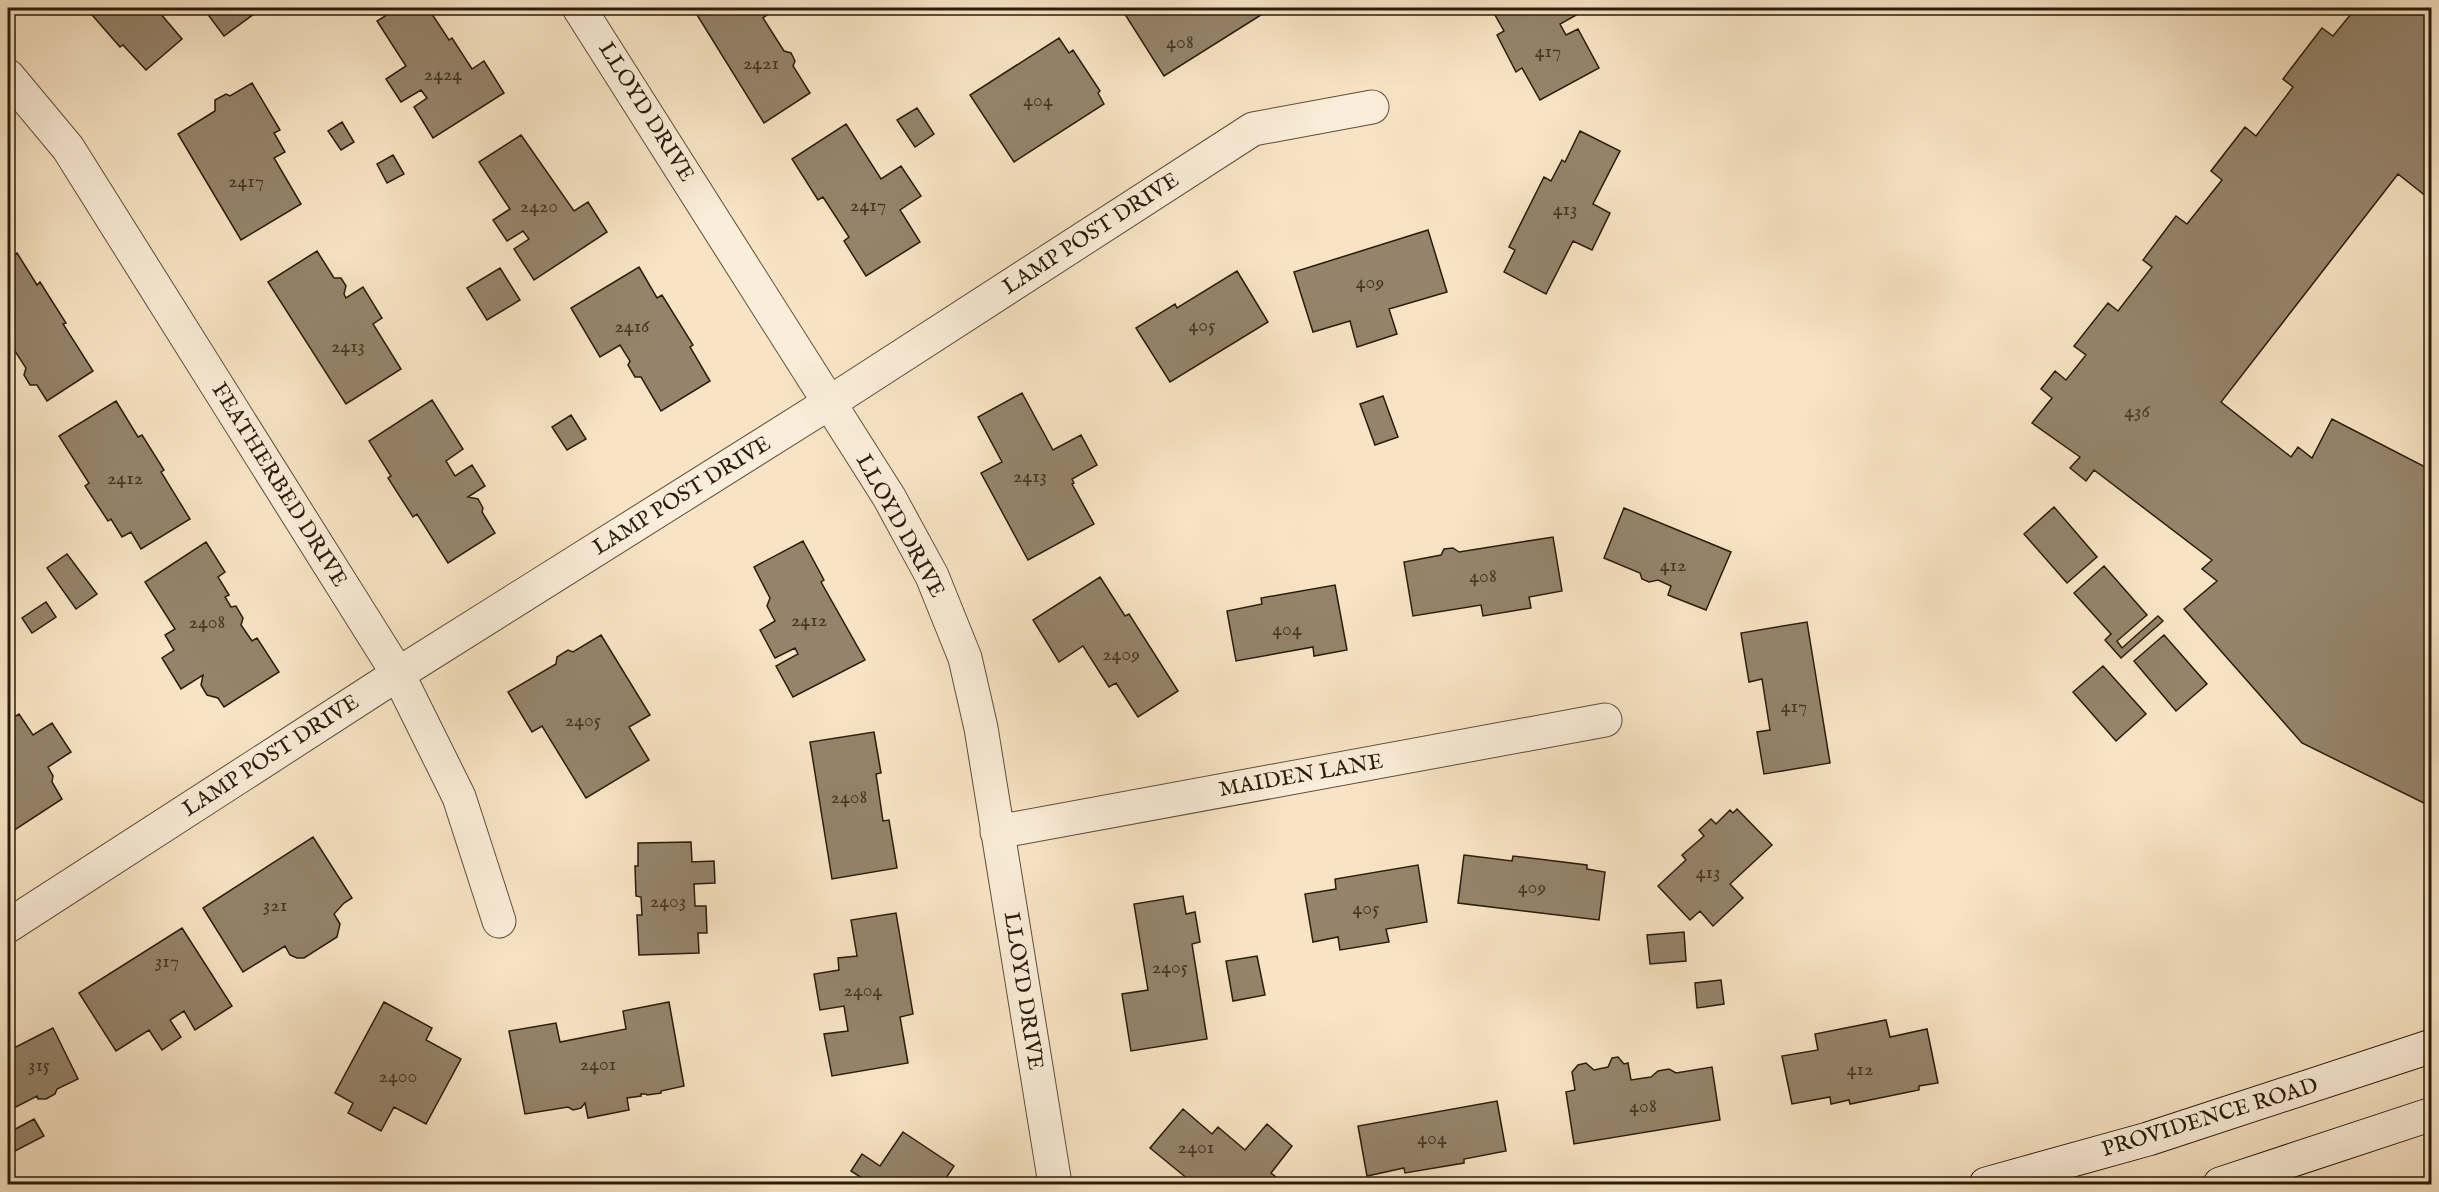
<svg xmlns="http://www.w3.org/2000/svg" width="2439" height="1192" font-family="'IM FELL English',serif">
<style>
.building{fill:#95846b;stroke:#291c0b;stroke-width:1.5}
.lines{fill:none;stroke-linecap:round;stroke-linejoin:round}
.street-casing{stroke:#5d4e39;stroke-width:35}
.secondary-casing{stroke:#291c0b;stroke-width:35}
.street{stroke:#faedd9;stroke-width:33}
.secondary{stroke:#faedd9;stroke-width:33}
.labels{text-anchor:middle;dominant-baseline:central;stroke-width:5;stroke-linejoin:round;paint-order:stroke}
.number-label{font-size:20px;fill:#443623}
.street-label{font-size:22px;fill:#291c0b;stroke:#faedd9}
</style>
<rect width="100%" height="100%" fill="#f8e4c4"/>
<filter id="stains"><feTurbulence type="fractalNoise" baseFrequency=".00333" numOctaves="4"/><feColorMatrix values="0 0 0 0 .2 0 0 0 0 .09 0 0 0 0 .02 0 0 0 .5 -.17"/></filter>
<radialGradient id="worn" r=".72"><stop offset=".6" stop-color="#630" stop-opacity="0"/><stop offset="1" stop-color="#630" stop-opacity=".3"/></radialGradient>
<!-- building -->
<path class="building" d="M 86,8 L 161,8 L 163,10 L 160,13 L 182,39 L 146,70 L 123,45 L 120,47 Z
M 203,8 L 255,8 L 258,11 L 224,36 Z
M 398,8 L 428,8 L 449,40 L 452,38 L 472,69 L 484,61 L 504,93 L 433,138 L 414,107 L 427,98 L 421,90 L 401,102 L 386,79 L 406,66 L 377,21 Z
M 698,8 L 763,8 L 767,15 L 763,18 L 784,51 L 791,53 L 795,61 L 793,66 L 810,93 L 764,123 L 694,10 Z
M 1121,8 L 1272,8 L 1164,76 Z
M 1491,8 L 1577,8 L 1580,13 L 1560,24 L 1566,35 L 1578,29 L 1599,68 L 1540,100 L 1522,68 L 1516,72 L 1497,35 L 1504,31 Z
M 2356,8 L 2432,8 L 2432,201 L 2398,174 L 2221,402 L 2291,457 L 2298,447 L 2312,458 L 2332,419 L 2429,469 L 2432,464 L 2432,807 L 2302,743 L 2184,609 L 2217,581 L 2202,569 L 2212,560 L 2094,470 L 2086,481 L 2070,468 L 2080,457 L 2032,423 L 2052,398 L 2041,389 L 2055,371 L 2066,380 L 2086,355 L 2074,346 L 2108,303 L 2118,311 L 2152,267 L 2143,260 L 2176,216 L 2187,224 L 2222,180 L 2211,171 L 2245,127 L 2256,136 L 2293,87 L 2283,79 L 2322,28 L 2333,36 Z
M 1059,38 L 1069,53 L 1073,50 L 1100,91 L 1098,93 L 1104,104 L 1014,162 L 970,95 Z
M 252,83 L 280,130 L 274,133 L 285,152 L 274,158 L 301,204 L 241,240 L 178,134 L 215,111 L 215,100 L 226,94 L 230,96 Z
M 917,108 L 934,134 L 915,147 L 897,120 Z
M 342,122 L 354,142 L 341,150 L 328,131 Z
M 846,124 L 881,179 L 901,166 L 921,196 L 900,210 L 920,242 L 866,276 L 844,241 L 849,237 L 823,197 L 818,200 L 792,159 Z
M 1580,131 L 1620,151 L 1593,204 L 1610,213 L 1592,250 L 1573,241 L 1546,294 L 1504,272 L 1515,250 L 1509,247 L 1544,177 L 1551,181 L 1562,160 L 1565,162 Z
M 521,135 L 574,211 L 588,202 L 607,232 L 534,280 L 514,249 L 529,239 L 523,231 L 507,241 L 493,220 L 510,209 L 479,162 Z
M 393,155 L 404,174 L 387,183 L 377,164 Z
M 1428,230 L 1447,292 L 1389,309 L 1397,334 L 1357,347 L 1350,321 L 1313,332 L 1294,272 Z
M 317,251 L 334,278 L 341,278 L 346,286 L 344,294 L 346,298 L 363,287 L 382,318 L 373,324 L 401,369 L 346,404 L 268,282 Z
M 17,253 L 37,285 L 40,282 L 66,323 L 63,324 L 93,371 L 47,401 L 37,385 L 30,385 L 24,375 L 26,368 L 15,351 L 8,356 L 8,259 Z
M 639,267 L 657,298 L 662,295 L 693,345 L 690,347 L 710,381 L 661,411 L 641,377 L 635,377 L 628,365 L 630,361 L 620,345 L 600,357 L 571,308 Z
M 500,268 L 520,300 L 487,320 L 467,288 Z
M 1237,271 L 1268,322 L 1170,382 L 1136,328 L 1175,304 L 1177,308 Z
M 1022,393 L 1053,450 L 1081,435 L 1097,465 L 1072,479 L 1074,483 L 1072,484 L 1094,524 L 1028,560 L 981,473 L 1002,462 L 978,417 Z
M 1383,396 L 1398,437 L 1375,445 L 1360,404 Z
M 432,400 L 463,449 L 446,461 L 455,476 L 472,465 L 485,486 L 468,497 L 478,499 L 483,508 L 482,512 L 495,533 L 448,563 L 417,514 L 413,517 L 388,478 L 391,476 L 369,441 Z
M 116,401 L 138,437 L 142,435 L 164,470 L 161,472 L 190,519 L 141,549 L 131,532 L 122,537 L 111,519 L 108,521 L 85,486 L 89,483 L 59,436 Z
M 571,415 L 586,439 L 567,450 L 552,427 Z
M 2054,507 L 2097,557 L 2067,583 L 2024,534 Z
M 1624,508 L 1731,552 L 1706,610 L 1668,595 L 1671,586 L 1658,580 L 1649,582 L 1642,579 L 1640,573 L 1604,558 Z
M 1553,537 L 1562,591 L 1529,597 L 1531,608 L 1483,616 L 1481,605 L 1413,616 L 1404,562 L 1441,555 L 1444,549 L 1453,548 L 1459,552 Z
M 803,541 L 824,580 L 821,582 L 865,660 L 793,697 L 776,666 L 798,654 L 795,648 L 775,658 L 760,630 L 775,621 L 767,606 L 770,598 L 754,567 Z
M 206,542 L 225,572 L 218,577 L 229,595 L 225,597 L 231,607 L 236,606 L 243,618 L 241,625 L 252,641 L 257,638 L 279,672 L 224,707 L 218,698 L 207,695 L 201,685 L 203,675 L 181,689 L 162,658 L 174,650 L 165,635 L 175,629 L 145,582 Z
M 67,554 L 97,594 L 76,609 L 47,568 Z
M 2104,566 L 2147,615 L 2117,641 L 2122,648 L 2158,616 L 2163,621 L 2121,658 L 2105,640 L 2111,634 L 2074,593 Z
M 1100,577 L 1125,616 L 1129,614 L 1178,691 L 1138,717 L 1116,683 L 1109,687 L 1083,646 L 1059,662 L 1033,620 Z
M 1335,585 L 1347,650 L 1314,656 L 1313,647 L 1236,661 L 1227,611 L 1262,604 L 1261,598 Z
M 46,602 L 56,617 L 32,633 L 22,618 Z
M 1807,622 L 1830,763 L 1764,774 L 1757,732 L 1770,730 L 1762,679 L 1749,682 L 1741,633 Z
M 601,635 L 650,715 L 629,727 L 649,760 L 586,798 L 542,726 L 532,732 L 508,692 L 556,664 L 557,657 L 568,650 L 573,652 Z
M 2164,635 L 2207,684 L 2176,711 L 2134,661 Z
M 2103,666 L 2146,714 L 2116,741 L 2073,692 Z
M 8,713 L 11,719 L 19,714 L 33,735 L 52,723 L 71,752 L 48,767 L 53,776 L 52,782 L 62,799 L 13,831 L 8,823 Z
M 874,732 L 881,773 L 876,774 L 883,821 L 889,820 L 897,868 L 832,879 L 810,742 Z
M 1737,809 L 1772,845 L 1730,884 L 1743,898 L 1713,926 L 1700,911 L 1690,920 L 1658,886 L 1686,860 L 1682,855 L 1704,836 L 1699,830 L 1711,819 L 1716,824 L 1730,810 L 1733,813 Z
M 313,837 L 352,898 L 344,903 L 334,914 L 340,924 L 337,937 L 304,958 L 297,958 L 290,955 L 285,946 L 243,972 L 203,908 Z
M 691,842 L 692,862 L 714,861 L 715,883 L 694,884 L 695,906 L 706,906 L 707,933 L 698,933 L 699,953 L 639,955 L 637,915 L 642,915 L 641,897 L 636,896 L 635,866 L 638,866 L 638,843 Z
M 1464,855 L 1512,861 L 1513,856 L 1587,865 L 1587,869 L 1605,872 L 1599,920 L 1458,903 Z
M 1418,865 L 1427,922 L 1386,929 L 1389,942 L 1340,950 L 1338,937 L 1313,942 L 1305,894 L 1336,889 L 1335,879 Z
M 1183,896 L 1186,914 L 1195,912 L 1200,942 L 1192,944 L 1207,1039 L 1131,1051 L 1122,994 L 1148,990 L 1134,904 Z
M 896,913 L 913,1014 L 900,1017 L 908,1063 L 832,1076 L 824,1034 L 848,1031 L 844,1006 L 820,1010 L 814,974 L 839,970 L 838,958 L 857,956 L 851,920 Z
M 182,928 L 232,1006 L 195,1030 L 184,1011 L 170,1020 L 181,1037 L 162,1050 L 149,1030 L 116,1051 L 79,993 Z
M 1684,932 L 1686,961 L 1650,964 L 1647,935 Z
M 1257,956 L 1265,995 L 1233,1001 L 1226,961 Z
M 1721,980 L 1724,1004 L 1697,1008 L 1695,983 Z
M 384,1002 L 432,1028 L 426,1040 L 461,1059 L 426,1124 L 394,1107 L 381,1131 L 348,1113 L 353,1103 L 335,1093 Z
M 669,1002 L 684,1086 L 661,1091 L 661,1093 L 647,1095 L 646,1094 L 641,1094 L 641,1096 L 627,1098 L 629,1110 L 588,1118 L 585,1103 L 581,1108 L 573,1110 L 568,1107 L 525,1114 L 509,1031 L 556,1023 L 560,1042 L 626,1029 L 623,1011 Z
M 1886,1020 L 1890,1037 L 1927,1029 L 1938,1083 L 1919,1086 L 1919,1090 L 1850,1104 L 1849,1100 L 1831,1104 L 1830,1097 L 1792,1104 L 1782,1056 L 1818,1050 L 1815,1034 Z
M 53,1028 L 78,1079 L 57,1089 L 55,1094 L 46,1099 L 38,1099 L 37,1096 L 8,1111 L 8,1051 Z
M 1618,1057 L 1624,1064 L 1628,1063 L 1631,1080 L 1651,1077 L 1658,1071 L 1669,1069 L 1676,1073 L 1712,1067 L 1720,1120 L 1574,1144 L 1566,1092 L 1575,1090 L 1572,1072 L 1578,1065 L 1586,1063 L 1594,1070 L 1608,1067 L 1612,1058 Z
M 1497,1101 L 1506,1151 L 1464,1159 L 1464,1163 L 1405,1173 L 1404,1168 L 1367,1176 L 1358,1126 Z
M 1183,1109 L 1212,1134 L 1218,1127 L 1245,1150 L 1267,1124 L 1292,1146 L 1271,1173 L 1280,1180 L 1276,1184 L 1194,1184 L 1150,1148 Z
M 34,1119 L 44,1136 L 15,1151 L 8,1137 L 8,1133 Z
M 903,1132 L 954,1166 L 942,1184 L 857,1184 L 862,1178 L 851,1171 L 862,1154 L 880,1166 Z"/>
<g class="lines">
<defs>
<path id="street" d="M 579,8 L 889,497 L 932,576 L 965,658 L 981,728 L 1055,1184
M 8,76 L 68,148 L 398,674 L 459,797 L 499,921
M 997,832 L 1605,720
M 8,926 L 398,674 L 829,403 L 1253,129 L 1372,107"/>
<path id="secondary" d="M 1986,1184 L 2148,1139 L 2432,1046
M 2220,1184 L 2432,1114"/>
</defs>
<!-- street casing -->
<use href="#street" class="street-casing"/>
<!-- secondary casing -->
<use href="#secondary" class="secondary-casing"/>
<!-- street -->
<use href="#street" class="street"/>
<!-- secondary -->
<use href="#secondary" class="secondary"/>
</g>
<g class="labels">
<!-- number labels -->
<g class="number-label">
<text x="1180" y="42">408</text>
<text x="1548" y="51">417</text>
<text x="761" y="63">2421</text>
<text x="443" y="74">2424</text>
<text x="1038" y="100">404</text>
<text x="246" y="181">2417</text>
<text x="868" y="205">2417</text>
<text x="539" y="206">2420</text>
<text x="1565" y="209">413</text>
<text x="1370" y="282">409</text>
<text x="1202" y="325">405</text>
<text x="632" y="326">2416</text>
<text x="348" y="346">2413</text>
<text x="2137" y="411">436</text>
<text x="1030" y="476">2413</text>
<text x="125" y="478">2412</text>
<text x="1673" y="565">412</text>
<text x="1483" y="576">408</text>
<text x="809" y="620">2412</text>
<text x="207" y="622">2408</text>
<text x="1287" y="629">404</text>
<text x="1121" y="654">2409</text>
<text x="1794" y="706">417</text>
<text x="583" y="720">2405</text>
<text x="849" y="797">2408</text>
<text x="1708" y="872">413</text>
<text x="1532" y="887">409</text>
<text x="668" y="901">2403</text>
<text x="275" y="905">321</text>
<text x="1366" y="908">405</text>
<text x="167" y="961">317</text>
<text x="1170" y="967">2405</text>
<text x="863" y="990">2404</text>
<text x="598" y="1064">2401</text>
<text x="39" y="1065">315</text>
<text x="1860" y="1069">412</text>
<text x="398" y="1076">2400</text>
<text x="1643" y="1106">408</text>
<text x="1432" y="1138">404</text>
<text x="1196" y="1147">2401</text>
</g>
<!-- street labels -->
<g class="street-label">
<text transform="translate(646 112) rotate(58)">LLOYD DRIVE</text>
<text transform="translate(1091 234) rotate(-33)">LAMP POST DRIVE</text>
<text transform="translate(279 485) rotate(58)">FEATHERBED DRIVE</text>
<text transform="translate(682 496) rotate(-32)">LAMP POST DRIVE</text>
<text transform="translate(900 526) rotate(61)">LLOYD DRIVE</text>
<text transform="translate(271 756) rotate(-33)">LAMP POST DRIVE</text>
<text transform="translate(1301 776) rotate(-10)">MAIDEN LANE</text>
<text transform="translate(1023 991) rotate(81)">LLOYD DRIVE</text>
<text transform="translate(2210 1118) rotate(-17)">PROVIDENCE ROAD</text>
</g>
</g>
<!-- margin -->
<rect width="2439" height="1192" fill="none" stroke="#f8e4c4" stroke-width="30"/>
<rect x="9" y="9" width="2421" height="1174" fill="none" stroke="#291c0b" stroke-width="3"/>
<rect x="15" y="15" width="2409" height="1162" fill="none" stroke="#291c0b" stroke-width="1.5"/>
<rect width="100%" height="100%" filter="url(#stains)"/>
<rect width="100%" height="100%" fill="url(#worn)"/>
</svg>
